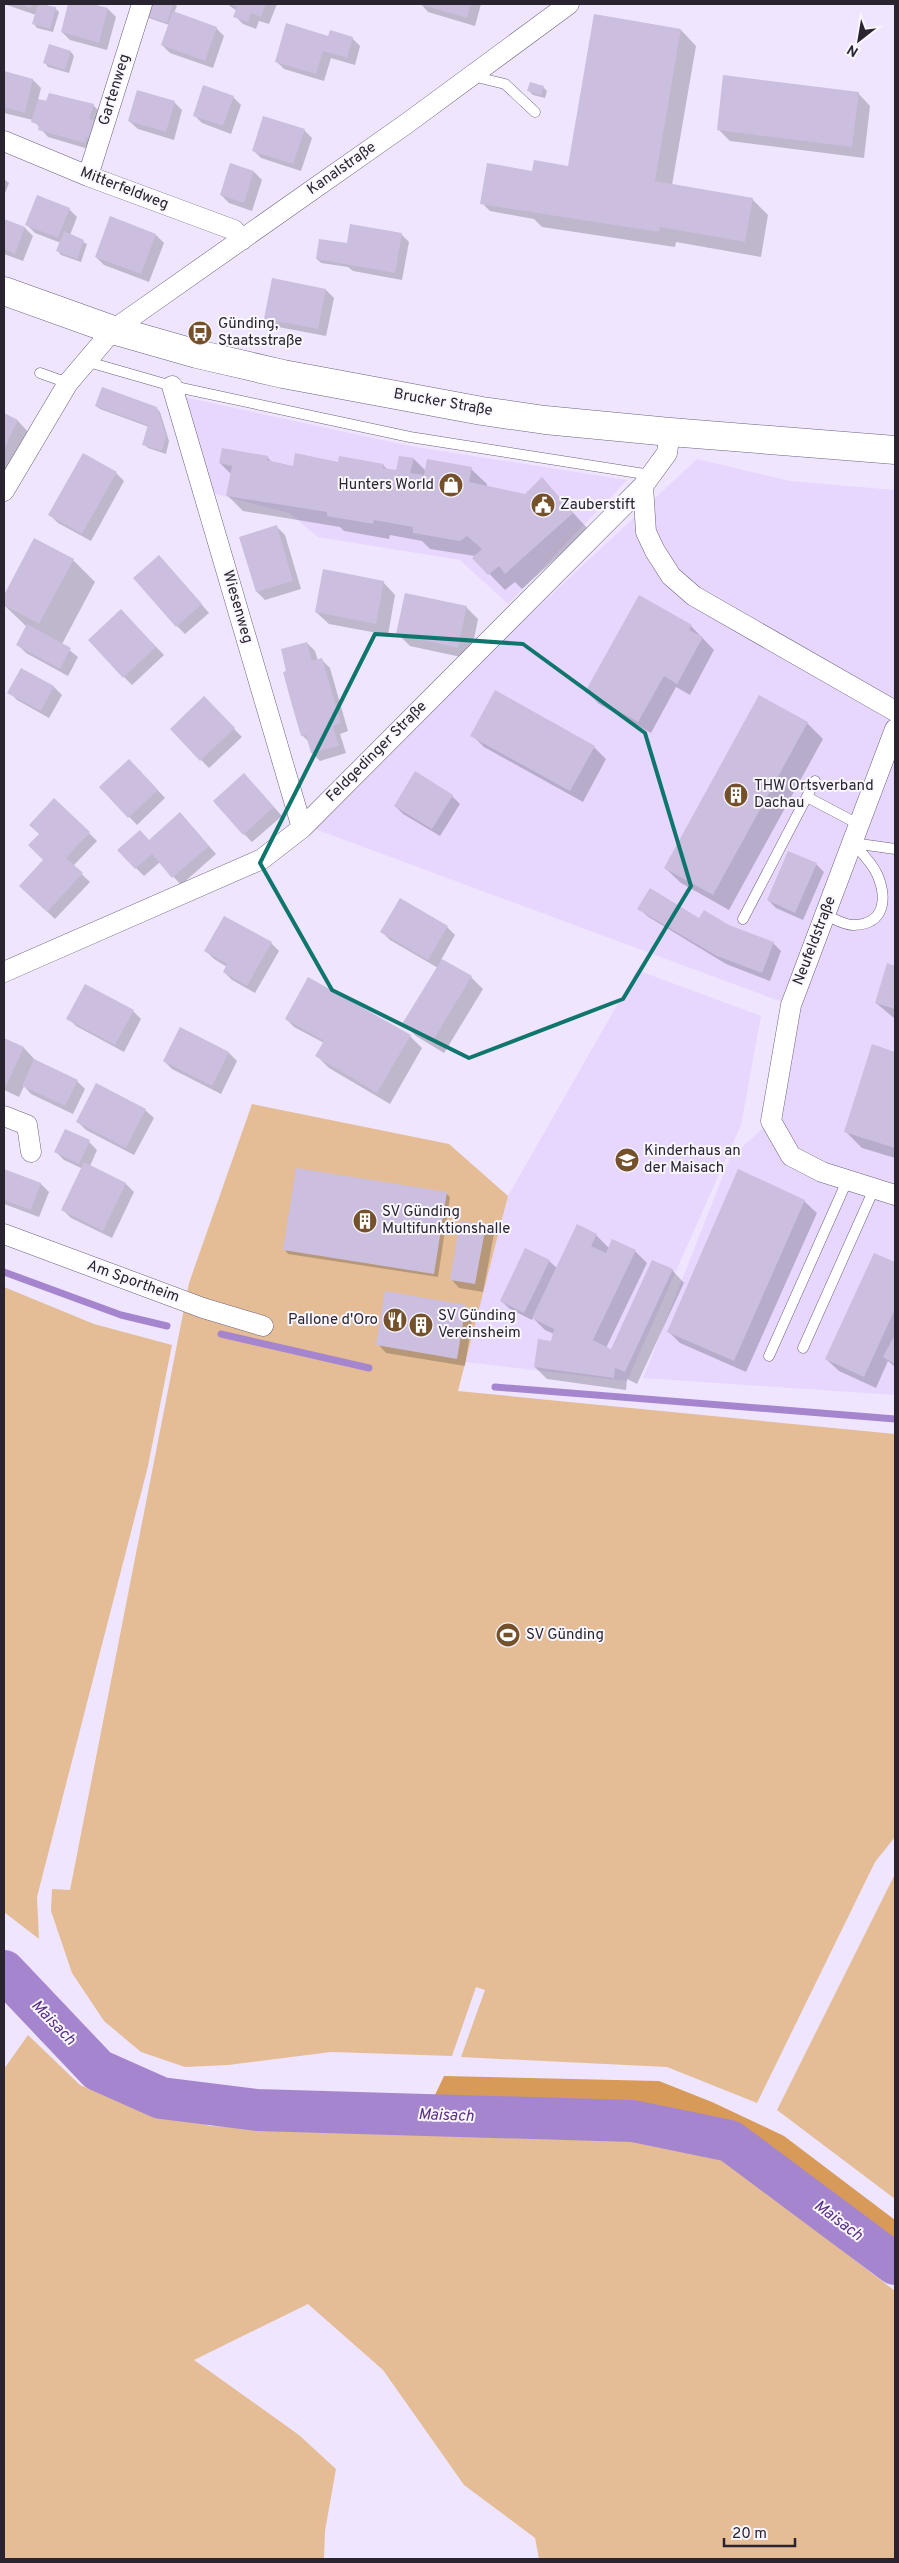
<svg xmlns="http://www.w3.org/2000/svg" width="899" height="2563" font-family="Overpass,sans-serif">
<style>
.built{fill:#e7d7fe}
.green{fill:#e4bd97}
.forest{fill:#d89a59}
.shadow{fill:#0003}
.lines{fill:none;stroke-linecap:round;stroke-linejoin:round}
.stream{stroke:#a685cf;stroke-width:7}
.river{stroke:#a685cf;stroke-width:42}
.building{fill:#cbbede}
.lane-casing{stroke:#6c607c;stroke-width:11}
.street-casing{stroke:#6c607c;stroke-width:21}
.secondary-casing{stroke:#6c607c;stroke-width:29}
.lane{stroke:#fff;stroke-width:10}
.street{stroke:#fff;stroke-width:20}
.secondary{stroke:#fff;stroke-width:28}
.marked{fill:none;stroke:#0f766e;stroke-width:4;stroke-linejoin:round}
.labels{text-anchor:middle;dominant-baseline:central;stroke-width:4;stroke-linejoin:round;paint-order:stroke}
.street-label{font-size:15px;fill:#292430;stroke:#f9f6fd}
.poi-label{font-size:15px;fill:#292430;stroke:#f9f6fd;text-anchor:start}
.water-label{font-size:16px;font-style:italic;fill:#592d84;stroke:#f9f6fd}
</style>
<rect width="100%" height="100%" fill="#efe5ff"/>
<!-- built -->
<path class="built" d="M 184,397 L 410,446 L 627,480 L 508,604 L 460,560 L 318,537 L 289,513 L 212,493 Z
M 697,459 L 790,481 L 895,490 L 895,1395 L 643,1378 L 730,1158 L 771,1121 L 790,1005 L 304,825 Z
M 637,970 L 761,1016 L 741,1125 L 627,1381 L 465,1362 L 508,1196 Z"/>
<!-- green -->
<path class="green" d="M 252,1104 L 449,1144 L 508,1196 L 458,1391 L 895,1434 L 895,1837 L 875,1862 L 757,2103 L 667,2067 L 461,2057 L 485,1990 L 476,1987 L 452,2056 L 331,2052 L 228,2065 L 185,2067 L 141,2052 L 104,2021 L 72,1973 L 51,1911 L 52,1889 L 70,1890 L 189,1283 Z
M 4,1287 L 94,1324 L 172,1345 L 148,1466 L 37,1897 L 39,1939 L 4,1912 Z
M 895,1874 L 895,2199 L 777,2110 Z
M 28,2035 L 80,2085 L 142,2111 L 211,2126 L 365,2132 L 612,2133 L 682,2139 L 726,2161 L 895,2291 L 895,2559 L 539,2559 L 535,2538 L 464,2485 L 383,2370 L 308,2304 L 194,2360 L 299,2435 L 336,2469 L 325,2531 L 324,2559 L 4,2559 L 4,2069 Z"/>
<!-- forest -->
<path class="forest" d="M 444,2076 L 659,2081 L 712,2102 L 784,2136 L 895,2220 L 895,2241 L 740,2128 L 630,2104 L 482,2102 L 434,2097 Z"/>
<!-- shadow -->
<path class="shadow" d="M 4,4 L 43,4 L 55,8 L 59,12 L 53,32 L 37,28 L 34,24 L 36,15 Z
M 70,4 L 88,4 L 108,9 L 116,17 L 107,50 L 70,40 L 62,32 Z
M 149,4 L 174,4 L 177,6 L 174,13 L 216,28 L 224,36 L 213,68 L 170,53 L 162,45 L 169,25 L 149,18 L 145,15 Z
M 227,4 L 277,4 L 269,24 L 259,21 L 256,29 L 243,24 L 235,16 L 237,11 Z
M 421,4 L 481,4 L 475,26 L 428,12 Z
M 681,30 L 696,46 L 672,185 L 752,199 L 768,215 L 761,257 L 676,242 L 675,247 L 542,227 L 534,219 L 490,211 L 482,203 L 531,172 L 569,167 Z
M 329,38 L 352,38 L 360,46 L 355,65 L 331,58 L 324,81 L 284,69 L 276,61 Z
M 71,52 L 74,56 L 69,73 L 48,67 L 45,63 Z
M 4,73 L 33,80 L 41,88 L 38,100 L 93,105 L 101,113 L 92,150 L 48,137 L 33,120 L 4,113 Z
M 543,87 L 547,91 L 545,98 L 533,95 L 529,91 Z
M 858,93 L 870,106 L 864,158 L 730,141 L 718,129 Z
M 233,97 L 241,105 L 231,134 L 202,123 L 194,115 Z
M 174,102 L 182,110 L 174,140 L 138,129 L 129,121 Z
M 304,130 L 312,138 L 301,171 L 261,158 L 253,150 Z
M 254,172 L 262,180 L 252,211 L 229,203 L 221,195 Z
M 4,179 L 9,183 L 4,196 Z
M 69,209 L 77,217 L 70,235 L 87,244 L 81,262 L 61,255 L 58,251 L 61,243 L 35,233 L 27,225 Z
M 4,220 L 25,228 L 33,236 L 23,261 L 4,254 Z
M 401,234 L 409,242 L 402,280 L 353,271 L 348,267 L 321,263 L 317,259 L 346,244 Z
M 156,235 L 164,243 L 149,282 L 104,265 L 96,257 Z
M 326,290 L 334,298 L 326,336 L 273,326 L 265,318 Z
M 96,406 L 156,408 L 160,412 L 169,441 L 166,454 L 148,448 L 144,444 L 149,427 L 100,409 Z
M 4,414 L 18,421 L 30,434 L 10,472 L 4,469 Z
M 267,457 L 273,463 L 294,467 L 339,463 L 383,465 L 388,470 L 397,472 L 400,457 L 414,459 L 426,471 L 471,469 L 487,484 L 487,487 L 525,495 L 542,479 L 588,529 L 522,589 L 515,582 L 505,590 L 474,558 L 475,556 L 430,549 L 422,541 L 390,535 L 389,539 L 344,531 L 340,527 L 243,511 L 227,495 L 231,474 L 220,463 Z
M 116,473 L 124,481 L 91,541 L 58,523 L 50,515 Z
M 277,527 L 285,535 L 301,589 L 265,600 L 257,592 Z
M 35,540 L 73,560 L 95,582 L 62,644 L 78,657 L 68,676 L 26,653 L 18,645 L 27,627 L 4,605 L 4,598 Z
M 167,565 L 209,613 L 185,634 L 177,626 Z
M 383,582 L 395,595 L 388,635 L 329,624 L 316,612 Z
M 466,607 L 478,619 L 470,659 L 410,646 L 398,634 Z
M 129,619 L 164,655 L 132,685 L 124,677 Z
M 691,626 L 714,650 L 690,695 L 676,687 L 651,733 L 599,704 L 587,692 Z
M 307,643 L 315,651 L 318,661 L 322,660 L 330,668 L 348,731 L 340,734 L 346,753 L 320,761 L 312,753 L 309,742 L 302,735 L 288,672 Z
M 21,669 L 54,687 L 62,695 L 49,718 L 17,700 L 9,692 Z
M 760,697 L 807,723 L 823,739 L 729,910 L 681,883 L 665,868 Z
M 204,698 L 242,737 L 209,768 L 171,729 Z
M 472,735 L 594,747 L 606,759 L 583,802 L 484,747 Z
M 137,768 L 165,798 L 137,825 L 101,787 Z
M 252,783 L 282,816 L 252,842 L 244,834 Z
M 452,796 L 460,804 L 440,836 L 403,814 L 395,806 Z
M 188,822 L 216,854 L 181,885 L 160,862 L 144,876 L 136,868 L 150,841 Z
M 89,833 L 97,841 L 73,866 L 90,882 L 55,919 L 29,894 Z
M 816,864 L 824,872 L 803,920 L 776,908 L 768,900 Z
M 639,908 L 728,926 L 773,943 L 781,951 L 770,981 L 726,964 L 647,916 Z
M 447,927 L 455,935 L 441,960 L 471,977 L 483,989 L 444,1053 L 416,1036 L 404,1024 L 438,968 L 390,940 L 382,932 Z
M 271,943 L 279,951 L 255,993 L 232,980 L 224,972 L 227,967 L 214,959 L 206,951 Z
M 888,965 L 895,967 L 895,1019 L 876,1003 Z
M 133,1011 L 141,1019 L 124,1052 L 76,1026 L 68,1018 Z
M 286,1019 L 410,1036 L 422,1048 L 390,1104 L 329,1068 L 317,1056 L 324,1043 L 294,1027 Z
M 180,1029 L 229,1053 L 237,1061 L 221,1094 L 172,1069 L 164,1061 Z
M 4,1039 L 24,1048 L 36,1061 L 77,1081 L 85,1089 L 73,1114 L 31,1094 L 24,1086 L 19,1097 L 4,1090 Z
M 873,1046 L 895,1053 L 895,1158 L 862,1148 L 846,1132 Z
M 145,1110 L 154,1118 L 134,1155 L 86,1130 L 78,1122 Z
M 66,1131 L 89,1142 L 97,1150 L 90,1166 L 126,1184 L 134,1192 L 112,1238 L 71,1218 L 63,1210 L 83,1169 L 64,1160 L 56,1152 Z
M 4,1170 L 41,1184 L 49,1192 L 39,1217 L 4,1204 Z
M 447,1194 L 450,1197 L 438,1277 L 288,1254 L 285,1250 Z
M 804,1201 L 817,1213 L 746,1372 L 680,1343 L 668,1331 Z
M 486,1226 L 494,1234 L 483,1292 L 459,1288 L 451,1279 Z
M 596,1235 L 609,1248 L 635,1251 L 647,1263 L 606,1348 L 611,1351 L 653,1262 L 672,1270 L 684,1283 L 637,1384 L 627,1379 L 626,1390 L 547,1379 L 535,1367 L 552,1342 L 554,1334 L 545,1330 L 533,1318 L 532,1320 L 510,1309 L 501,1301 L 549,1261 L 557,1268 Z
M 875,1254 L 895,1264 L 895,1367 L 888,1361 L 876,1388 L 839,1371 L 826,1359 Z
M 465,1306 L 473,1314 L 465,1366 L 386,1353 L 378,1344 Z"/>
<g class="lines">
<!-- stream -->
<path class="stream" d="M 4,1272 L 121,1315 L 167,1326
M 221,1334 L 369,1368
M 495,1387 L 895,1419"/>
<!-- river -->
<path class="river" d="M 4,1971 L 98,2070 L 161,2098 L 257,2110 L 633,2121 L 730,2141 L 895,2264"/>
</g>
<!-- building -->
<path class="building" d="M 18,4 L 32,4 L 31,8 Z
M 38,4 L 56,7 L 50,29 L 32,24 Z
M 68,4 L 92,4 L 108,8 L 99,43 L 61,32 Z
M 148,4 L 173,4 L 167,23 L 144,15 Z
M 229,4 L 266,4 L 261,17 L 251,13 L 248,22 L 233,17 L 237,7 Z
M 418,4 L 471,4 L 467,18 Z
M 173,11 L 217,27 L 205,61 L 161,45 Z
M 594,14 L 681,29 L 655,181 L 753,198 L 745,242 L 660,227 L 659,232 L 480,204 L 487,163 L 532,171 L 534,160 L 568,166 Z
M 286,23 L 328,36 L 330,30 L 353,37 L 347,58 L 323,51 L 316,74 L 275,62 Z
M 49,44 L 71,51 L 65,70 L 43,63 Z
M 4,71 L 33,79 L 25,113 L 4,107 Z
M 723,75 L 859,92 L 852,147 L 717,130 Z
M 530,82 L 544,86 L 541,95 L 527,91 Z
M 203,85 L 234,96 L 223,126 L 193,116 Z
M 137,90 L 175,101 L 166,132 L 128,121 Z
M 49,93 L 94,104 L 89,119 L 99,122 L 94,140 L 86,137 L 85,143 L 38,130 L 39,125 L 31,122 L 38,99 L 46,101 Z
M 263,116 L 305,129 L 293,164 L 252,151 Z
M 230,163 L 254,171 L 244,203 L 220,195 Z
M 37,195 L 70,208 L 58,238 L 25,225 Z
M 110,216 L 156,234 L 141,274 L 95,257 Z
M 4,219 L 25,227 L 15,254 L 4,249 Z
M 350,224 L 402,233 L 395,273 L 316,259 L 319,239 L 347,243 Z
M 64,231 L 84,240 L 77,259 L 56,251 Z
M 272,278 L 326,289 L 318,329 L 264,319 Z
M 102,387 L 157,407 L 166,436 L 162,451 L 142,445 L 148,425 L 95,406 Z
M 4,413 L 18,420 L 4,449 Z
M 222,448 L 268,456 L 267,460 L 293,466 L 295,453 L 338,462 L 339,456 L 384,464 L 383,468 L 396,470 L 399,456 L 414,458 L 410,473 L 424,475 L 427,459 L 472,467 L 469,482 L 525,494 L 542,477 L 573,513 L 505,574 L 499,566 L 488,575 L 472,558 L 482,549 L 467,536 L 460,541 L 413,533 L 413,527 L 374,520 L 373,524 L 327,516 L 327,512 L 226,496 L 232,466 L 219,463 Z
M 83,453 L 117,472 L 82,534 L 48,515 Z
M 277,525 L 293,581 L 256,592 L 239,537 Z
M 34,538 L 74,559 L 39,624 L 4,605 L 4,595 Z
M 159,555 L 202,604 L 176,627 L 133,578 Z
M 323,569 L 384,581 L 376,624 L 315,612 Z
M 405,593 L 467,606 L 458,648 L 396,634 Z
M 639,595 L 692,625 L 689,630 L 703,637 L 677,684 L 664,676 L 638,722 L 585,692 Z
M 121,609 L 156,647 L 123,678 L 88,640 Z
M 27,624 L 71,648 L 60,669 L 16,645 Z
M 307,642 L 312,661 L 322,658 L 341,723 L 333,726 L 339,746 L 311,753 L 306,735 L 301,736 L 292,705 L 283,672 L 286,671 L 281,649 Z
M 21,668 L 54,686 L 41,711 L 7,693 Z
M 495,690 L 595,746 L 570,791 L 470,736 Z
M 759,695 L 808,722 L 713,895 L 664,868 Z
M 204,696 L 235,728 L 200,761 L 170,729 Z
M 129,759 L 158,790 L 128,818 L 99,787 Z
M 415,771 L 453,795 L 432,829 L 394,806 Z
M 244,773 L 274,807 L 243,835 L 213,801 Z
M 54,798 L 90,832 L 66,858 L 83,873 L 47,912 L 19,886 L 43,860 L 28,845 L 39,834 L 29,825 Z
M 180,812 L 209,846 L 172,878 L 152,854 L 135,869 L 117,850 L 140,830 L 149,840 Z
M 788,851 L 817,863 L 795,913 L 767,900 Z
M 650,888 L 699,918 L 704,910 L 729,925 L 774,942 L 762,973 L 717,956 L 637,909 Z
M 400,898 L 448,926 L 428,960 L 380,932 Z
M 224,916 L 272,942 L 247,986 L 223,972 L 227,964 L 204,951 Z
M 442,959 L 472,976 L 432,1042 L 402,1024 Z
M 887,963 L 895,966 L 895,1009 L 875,1003 Z
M 308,977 L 411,1035 L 377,1093 L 315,1056 L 324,1041 L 285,1019 Z
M 85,984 L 134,1010 L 115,1045 L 66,1019 Z
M 180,1027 L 229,1052 L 212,1086 L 163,1061 Z
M 4,1038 L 24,1047 L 6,1086 L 4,1084 Z
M 872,1044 L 895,1052 L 895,1148 L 844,1132 Z
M 34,1059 L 78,1080 L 65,1106 L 22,1086 Z
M 96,1083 L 146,1109 L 126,1148 L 76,1122 Z
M 65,1129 L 90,1140 L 79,1164 L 54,1152 Z
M 84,1162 L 126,1183 L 103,1231 L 61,1210 Z
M 296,1168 L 447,1192 L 434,1274 L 283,1250 Z
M 4,1169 L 41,1183 L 31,1210 L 4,1200 Z
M 738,1169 L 805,1200 L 734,1361 L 667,1332 Z
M 460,1221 L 486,1225 L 475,1284 L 450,1280 Z
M 577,1224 L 597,1234 L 591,1246 L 606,1253 L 612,1239 L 636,1250 L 593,1340 L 611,1349 L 652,1260 L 673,1269 L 625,1372 L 615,1368 L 614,1378 L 534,1367 L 538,1339 L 551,1341 L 554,1329 L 532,1318 Z
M 525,1248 L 550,1260 L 524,1313 L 500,1301 Z
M 874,1253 L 895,1262 L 895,1309 L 864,1377 L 825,1359 Z
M 385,1291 L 466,1305 L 457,1359 L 376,1345 Z
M 893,1338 L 895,1339 L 895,1364 L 883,1357 Z"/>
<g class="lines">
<defs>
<path id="lane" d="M 472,76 L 505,84 L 535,112
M 85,361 L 172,386 L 410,437 L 651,475
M 40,373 L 68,383
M 807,797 L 860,825
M 853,843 L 895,849
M 825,915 C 833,918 846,926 854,925 C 886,924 887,897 877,874 C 872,863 861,852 853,843
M 743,919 L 815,781
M 803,1348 L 874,1189
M 769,1356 L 847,1181"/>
<path id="street" d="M 4,141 L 88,176 L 234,230 L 242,240
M 88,176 L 142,4
M 172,386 L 302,828
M 643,486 L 646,532 L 655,551 L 671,576 L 694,596 L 895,711
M 4,491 L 68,383 L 113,330 L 406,124 L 569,4
M 895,729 L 791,1005 L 771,1121 L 791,1156 L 822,1172 L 895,1195
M 4,972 L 262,859 L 302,828 L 643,486 L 667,453 L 670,432
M 4,1116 L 27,1125 L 31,1152
M 4,1234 L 203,1308 L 263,1326"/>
<path id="secondary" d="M 4,291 L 113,330 L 197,354 L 283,374 L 482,411 L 545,420 L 670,432 L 895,450"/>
</defs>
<!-- lane casing -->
<use href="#lane" class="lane-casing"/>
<!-- street casing -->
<use href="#street" class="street-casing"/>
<!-- secondary casing -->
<use href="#secondary" class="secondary-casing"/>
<!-- lane -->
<use href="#lane" class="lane"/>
<!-- street -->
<use href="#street" class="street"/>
<!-- secondary -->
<use href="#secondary" class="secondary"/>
</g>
<!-- marked area -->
<path class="marked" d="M 375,634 L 523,644 L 645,733 L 691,886 L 623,999 L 469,1058 L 332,990 L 260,863 Z"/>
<!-- icons -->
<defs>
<symbol id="bus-disc" viewBox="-11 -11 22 22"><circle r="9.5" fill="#75512b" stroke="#f9f6fd"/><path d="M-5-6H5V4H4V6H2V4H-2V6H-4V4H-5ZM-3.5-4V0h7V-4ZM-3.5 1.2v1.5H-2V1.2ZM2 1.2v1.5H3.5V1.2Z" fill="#fff"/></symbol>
<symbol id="shop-disc" viewBox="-11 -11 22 22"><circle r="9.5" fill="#75512b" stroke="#f9f6fd"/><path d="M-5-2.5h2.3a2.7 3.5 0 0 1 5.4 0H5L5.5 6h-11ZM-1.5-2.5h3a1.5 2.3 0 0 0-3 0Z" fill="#fff"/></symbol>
<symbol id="civic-disc" viewBox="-11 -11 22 22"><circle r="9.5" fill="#75512b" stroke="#f9f6fd"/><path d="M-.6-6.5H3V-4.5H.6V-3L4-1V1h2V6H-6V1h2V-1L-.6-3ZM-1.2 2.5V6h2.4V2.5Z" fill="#fff"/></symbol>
<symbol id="building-disc" viewBox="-11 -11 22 22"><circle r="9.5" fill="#75512b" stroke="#f9f6fd"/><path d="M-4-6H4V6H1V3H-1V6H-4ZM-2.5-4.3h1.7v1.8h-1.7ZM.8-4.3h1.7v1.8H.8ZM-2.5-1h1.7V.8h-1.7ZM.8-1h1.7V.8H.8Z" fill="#fff"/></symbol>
<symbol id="school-disc" viewBox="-11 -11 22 22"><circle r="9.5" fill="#75512b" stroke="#f9f6fd"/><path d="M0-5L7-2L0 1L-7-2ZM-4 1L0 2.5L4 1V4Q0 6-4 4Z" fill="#fff"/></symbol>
<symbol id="restaurant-disc" viewBox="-11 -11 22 22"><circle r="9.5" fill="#75512b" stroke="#f9f6fd"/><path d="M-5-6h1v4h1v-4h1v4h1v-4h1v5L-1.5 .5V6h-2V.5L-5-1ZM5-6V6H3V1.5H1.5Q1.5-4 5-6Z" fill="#fff"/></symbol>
<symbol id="stadium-disc" viewBox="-11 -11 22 22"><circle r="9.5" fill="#75512b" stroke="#f9f6fd"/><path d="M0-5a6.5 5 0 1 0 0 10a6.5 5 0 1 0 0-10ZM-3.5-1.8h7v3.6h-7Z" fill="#fff"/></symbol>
</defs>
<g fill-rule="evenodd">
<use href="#bus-disc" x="186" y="319" width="28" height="28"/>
<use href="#shop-disc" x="437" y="471" width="28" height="28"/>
<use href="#civic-disc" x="529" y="491" width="28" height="28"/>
<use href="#building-disc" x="722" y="781" width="28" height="28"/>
<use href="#school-disc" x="613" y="1146" width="28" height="28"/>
<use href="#building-disc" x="351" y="1207" width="28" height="28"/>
<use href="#restaurant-disc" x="381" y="1306" width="28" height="28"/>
<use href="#building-disc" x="407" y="1311" width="28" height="28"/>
<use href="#stadium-disc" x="494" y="1621" width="28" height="28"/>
</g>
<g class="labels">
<!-- street labels -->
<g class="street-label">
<text transform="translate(115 90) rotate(-73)">Gartenweg</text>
<text transform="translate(342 169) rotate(-35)">Kanalstraße</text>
<text transform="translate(124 189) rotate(21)">Mitterfeldweg</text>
<text transform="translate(443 403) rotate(10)">Brucker Straße</text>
<text transform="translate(237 607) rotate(74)">Wiesenweg</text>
<text transform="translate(377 752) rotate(-45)">Feldgedinger Straße</text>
<text transform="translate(815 941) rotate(-69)">Neufeldstraße</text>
<text transform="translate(133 1282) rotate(20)">Am Sportheim</text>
</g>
<!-- poi labels -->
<g class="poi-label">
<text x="218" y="324">Günding,<tspan x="218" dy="17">Staatsstraße</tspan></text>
<text x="434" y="485" text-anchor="end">Hunters World</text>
<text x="560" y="505">Zauberstift</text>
<text x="754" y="786">THW Ortsverband<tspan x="754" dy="17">Dachau</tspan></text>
<text x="644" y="1151">Kinderhaus an<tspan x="644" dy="17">der Maisach</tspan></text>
<text x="382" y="1212">SV Günding<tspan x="382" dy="17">Multifunktionshalle</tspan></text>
<text x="438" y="1316">SV Günding<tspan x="438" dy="17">Vereinsheim</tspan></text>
<text x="378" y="1320" text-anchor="end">Pallone d'Oro</text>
<text x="526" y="1635">SV Günding</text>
</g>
<!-- water labels -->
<g class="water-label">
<text transform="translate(53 2023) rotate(46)">Maisach</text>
<text transform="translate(446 2116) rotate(2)">Maisach</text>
<text transform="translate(838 2221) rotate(37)">Maisach</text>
</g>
</g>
<!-- border -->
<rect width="899" height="2563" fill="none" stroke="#292430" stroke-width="10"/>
<!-- north arrow -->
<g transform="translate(859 40) rotate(211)" stroke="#f9f6fd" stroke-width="4" paint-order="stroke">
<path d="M0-4L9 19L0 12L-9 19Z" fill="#292430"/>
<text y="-8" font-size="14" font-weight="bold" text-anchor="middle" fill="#292430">N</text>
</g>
<!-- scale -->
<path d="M724 2538v8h71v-8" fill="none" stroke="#292430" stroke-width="2.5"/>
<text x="732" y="2538" font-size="15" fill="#292430" stroke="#f9f6fd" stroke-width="4" paint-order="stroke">20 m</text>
</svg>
